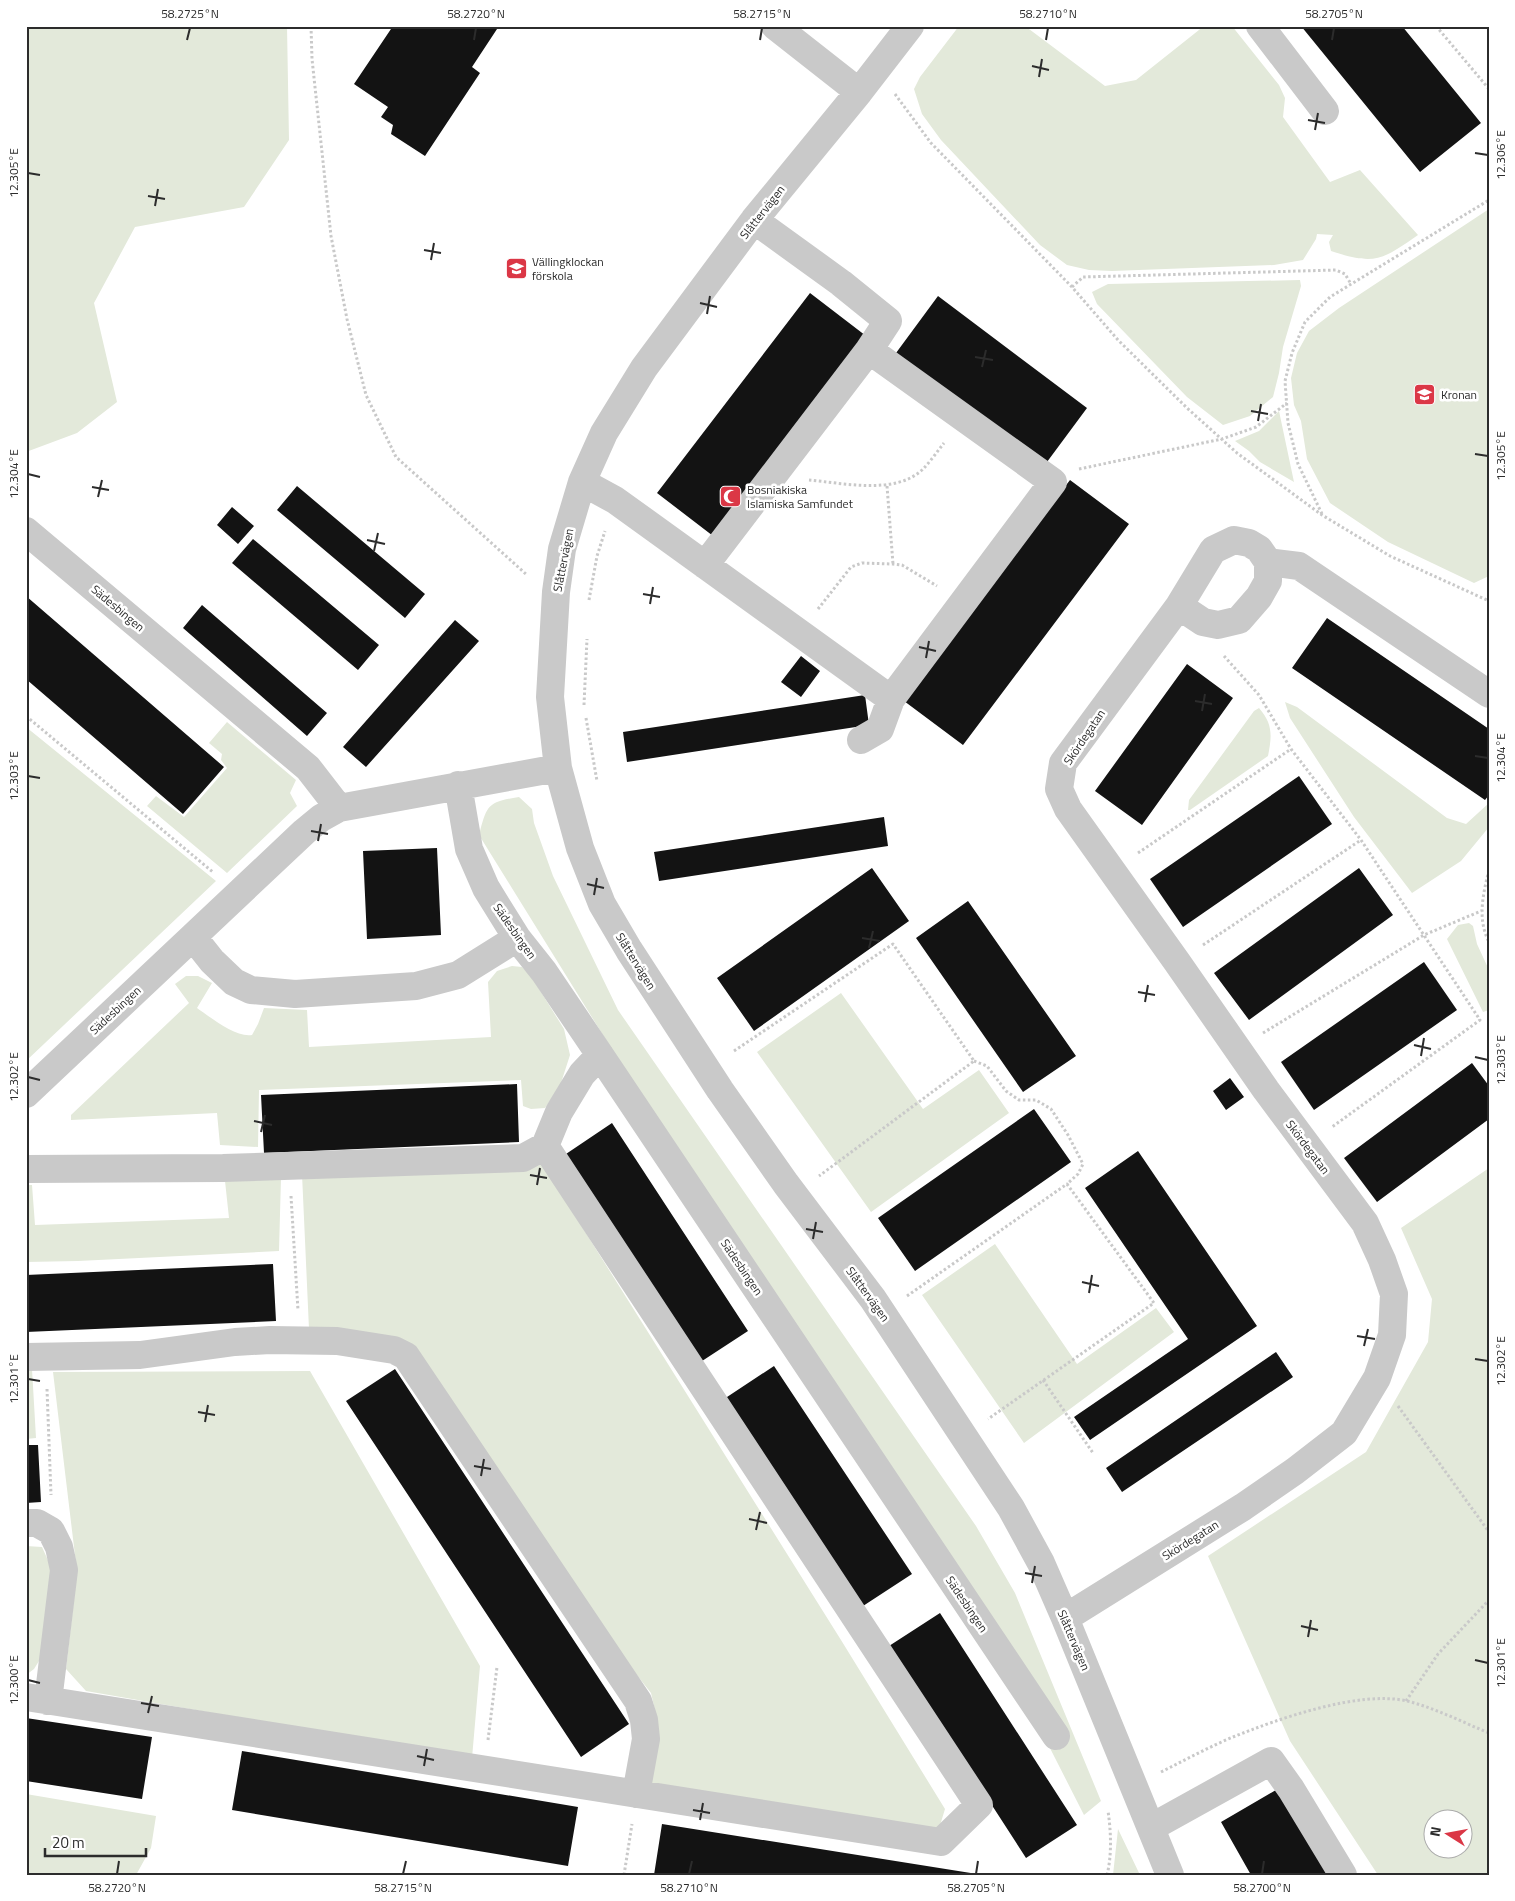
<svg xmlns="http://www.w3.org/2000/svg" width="1515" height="1901" font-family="'Titillium Web',sans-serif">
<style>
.green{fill:#e3e9da;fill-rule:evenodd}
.building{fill:#131313}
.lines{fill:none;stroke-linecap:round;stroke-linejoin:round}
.path{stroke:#c9c9c9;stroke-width:3;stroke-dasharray:2.5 2.5;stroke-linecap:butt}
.minor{stroke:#c9c9c9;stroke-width:28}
.ticks{fill:none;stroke:#2c2c2c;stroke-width:2}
.labels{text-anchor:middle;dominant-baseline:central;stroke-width:5;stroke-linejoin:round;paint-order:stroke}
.street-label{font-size:12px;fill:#2c2c2c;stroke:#fff}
.poi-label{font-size:12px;fill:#2c2c2c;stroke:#fff;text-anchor:start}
.neatline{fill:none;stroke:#2c2c2c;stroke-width:2}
.ticks-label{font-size:12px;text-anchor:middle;fill:#2c2c2c}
</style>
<rect width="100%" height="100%" fill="#fff"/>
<!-- green -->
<path class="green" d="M 26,26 L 287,26 L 289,140 L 244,207 L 135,227 L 94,303 L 117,402 L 77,433 L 26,452 Z
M 959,26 L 1025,26 L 1105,86 L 1136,80 L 1204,26 L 1232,26 L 1279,85 L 1285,98 L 1283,117 L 1330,182 L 1360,170 L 1418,235 C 1381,261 1374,265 1331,251 L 1329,242 L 1333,235 L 1317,234 L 1316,239 L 1303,260 L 1274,265 L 1112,271 L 1089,270 L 1067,265 L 1040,245 L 941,140 L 922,114 L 914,89 L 920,77 Z
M 1489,209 L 1489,576 L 1474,583 L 1388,542 L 1330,503 L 1307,459 L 1301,421 L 1294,405 L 1291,378 L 1297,353 L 1309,331 L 1339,308 Z
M 1300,280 L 1301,286 L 1283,347 L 1279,373 L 1273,397 L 1250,416 L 1223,425 L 1187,397 L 1097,304 L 1092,292 L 1108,284 Z
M 1279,411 L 1294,482 L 1260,462 L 1249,451 L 1235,441 L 1259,431 Z
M 1285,702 L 1297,707 L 1447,818 L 1466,824 L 1489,803 L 1489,827 L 1461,861 L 1412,893 L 1354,817 L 1290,718 Z
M 1259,708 C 1273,724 1272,736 1268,756 L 1190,810 L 1188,810 L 1189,800 L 1254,711 Z
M 227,722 L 296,780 L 290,793 L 297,806 L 227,873 L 147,806 L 156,796 L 184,817 L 227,768 L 221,760 L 222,754 L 209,743 Z
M 26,727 L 216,881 L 26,1061 Z
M 519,797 L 532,809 L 534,823 L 553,876 L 618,1010 L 976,1526 L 1015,1593 L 1101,1801 L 1084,1815 L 966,1583 L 611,1048 L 479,835 C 487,805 487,802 519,797 Z
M 1469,923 L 1473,926 L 1477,944 L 1489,970 L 1489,1010 L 1483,1012 L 1447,939 L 1458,925 Z
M 512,966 L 522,967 L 531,976 L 564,1029 L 570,1055 L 560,1086 L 545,1108 L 531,1109 L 523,1106 L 521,1080 L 259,1090 L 258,1147 L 220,1145 L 217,1113 L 71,1120 L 71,1115 L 189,1003 L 175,984 L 186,976 L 198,976 L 212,983 L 197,1008 C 210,1017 236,1038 252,1035 L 258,1024 L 264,1008 L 307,1010 L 309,1047 L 491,1037 L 488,982 L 497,971 Z
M 841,993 L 923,1109 L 979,1070 L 1009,1113 L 871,1212 L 757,1052 Z
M 542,1163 L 841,1640 L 945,1809 L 938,1832 L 651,1787 L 658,1723 L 651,1693 L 633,1670 L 412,1350 L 309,1329 L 302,1174 Z
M 1489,1168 L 1489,1875 L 1378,1875 L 1290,1741 L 1208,1556 L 1366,1452 L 1428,1342 L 1432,1299 L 1401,1228 ZM 1432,1818 L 1462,1818 L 1462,1848 L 1432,1848 Z
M 281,1177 L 279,1251 L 78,1261 L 26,1262 L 26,1185 L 32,1185 L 35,1225 L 229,1218 L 225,1181 Z
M 995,1244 L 1077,1364 L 1156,1308 L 1174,1332 L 1024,1443 L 922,1295 Z
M 26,1369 L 32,1369 L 36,1438 L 26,1439 Z
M 310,1371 L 480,1666 L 472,1758 L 86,1691 L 66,1669 L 77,1572 L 53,1372 Z
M 26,1546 L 42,1547 L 51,1567 L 44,1653 L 34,1669 L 26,1675 Z
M 26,1794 L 156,1816 L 151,1848 L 136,1875 L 26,1875 Z
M 1118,1829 L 1140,1875 L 1113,1875 Z"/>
<!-- building -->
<path class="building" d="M 393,26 L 499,26 L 472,67 L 480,73 L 425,156 L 391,134 L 393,125 L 381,117 L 388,107 L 354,84 Z
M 1301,26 L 1402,26 L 1481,123 L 1420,172 Z
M 810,293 L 870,339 L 717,539 L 657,493 Z
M 938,296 L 1087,408 L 1044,466 L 896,353 Z
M 1070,480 L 1129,524 L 963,745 L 904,701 Z
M 297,486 L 425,594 L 405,618 L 277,510 Z
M 232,507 L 254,526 L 238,544 L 217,525 Z
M 253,539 L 379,645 L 358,670 L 232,563 Z
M 26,596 L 224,767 L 183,814 L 26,679 Z
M 202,605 L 327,713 L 307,736 L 183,628 Z
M 1327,618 L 1489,729 L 1489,795 L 1485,800 L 1292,668 Z
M 455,620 L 479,641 L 366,767 L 343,747 Z
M 801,656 L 820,671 L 801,697 L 781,682 Z
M 1187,664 L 1233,698 L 1142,825 L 1095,791 Z
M 865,695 L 869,725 L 627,762 L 623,732 Z
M 1299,776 L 1332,824 L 1183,927 L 1150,879 Z
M 884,817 L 888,846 L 659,881 L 654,852 Z
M 437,848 L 441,935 L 367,939 L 363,851 Z
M 872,868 L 909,921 L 754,1031 L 717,978 Z
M 1359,868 L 1393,915 L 1249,1020 L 1214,973 Z
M 968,901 L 1076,1056 L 1023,1092 L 916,938 Z
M 1424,962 L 1457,1010 L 1314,1110 L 1281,1062 Z
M 1472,1063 L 1489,1086 L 1489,1119 L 1377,1202 L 1344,1158 Z
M 1230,1078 L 1244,1097 L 1226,1110 L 1213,1091 Z
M 517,1084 L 519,1142 L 264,1153 L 261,1095 Z
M 1034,1109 L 1071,1162 L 915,1271 L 878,1218 Z
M 612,1123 L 748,1331 L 699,1363 L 563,1156 Z
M 1138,1151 L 1257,1326 L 1090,1440 L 1074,1417 L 1188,1339 L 1085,1188 Z
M 273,1264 L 276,1321 L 26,1332 L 26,1275 Z
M 1276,1352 L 1293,1377 L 1122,1492 L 1106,1468 Z
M 774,1366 L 912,1574 L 863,1606 L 724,1399 Z
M 395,1369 L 629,1724 L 581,1757 L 346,1401 Z
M 26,1445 L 38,1445 L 41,1502 L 26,1503 Z
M 940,1613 L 1077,1825 L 1026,1858 L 889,1646 Z
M 26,1718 L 152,1737 L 142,1799 L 26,1781 Z
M 242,1751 L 578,1807 L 568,1866 L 232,1810 Z
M 1281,1787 L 1332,1875 L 1251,1875 L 1221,1822 Z
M 662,1824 L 977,1874 L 977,1875 L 654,1875 Z"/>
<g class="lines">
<!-- path -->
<path class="path" d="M 311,26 L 312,59 L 331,236 L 347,319 L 366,395 L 396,457 L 527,575
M 1436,26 L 1489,89
M 895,94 L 931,143 L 1072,287 L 1118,340 L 1187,408 L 1237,453 L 1322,515 L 1390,556 L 1489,601
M 1072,287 L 1083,277 L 1336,270 L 1345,274 L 1351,284
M 1079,469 L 1222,439 L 1256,427 L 1287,403
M 809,480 C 843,483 895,495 922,470 C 930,462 937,452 944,443
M 887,486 L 893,564
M 1322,514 L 1298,464 L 1288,423 L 1285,381 L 1292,353 L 1305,322 L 1330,297 L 1489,200
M 589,600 L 597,556 L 605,531
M 818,609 L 851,567 L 862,563 L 893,564 L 902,565 L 937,586
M 1224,656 L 1259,695 L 1291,749 L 1361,840 L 1480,1020 L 1332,1127
M 584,705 L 587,639
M 26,716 L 214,873
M 586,718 L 597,781
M 1138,853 L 1291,749
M 1489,870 C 1483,894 1477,919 1489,942
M 1203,945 L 1361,840
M 1263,1033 L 1424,935 L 1481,911
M 734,1051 L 893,944 L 974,1061 L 819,1176
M 974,1061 L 987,1066 L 1006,1091 L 1019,1100 L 1036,1100 L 1051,1109 L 1068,1135 L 1083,1164 L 1078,1174 L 1067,1184
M 291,1196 L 298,1310
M 907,1296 L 1067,1184 L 1154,1303 L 988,1419
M 1043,1380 L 1093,1453
M 47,1389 L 51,1495
M 1398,1406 L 1489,1532
M 1406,1701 L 1438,1654 L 1489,1600
M 488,1740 L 497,1667
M 1161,1772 C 1185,1760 1209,1747 1233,1737 C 1278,1719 1359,1690 1407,1701 C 1435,1708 1462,1722 1489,1733
M 624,1875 L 632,1824
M 1107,1875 C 1112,1855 1111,1831 1108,1811"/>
<!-- minor -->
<path class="minor" d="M 775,26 L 859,92
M 910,26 L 859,92 L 754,220 L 644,368 L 604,433 L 582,482 L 562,549 L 556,592 L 550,697 L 558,768 L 580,848 L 602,904 L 629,950 L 720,1090 L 786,1184 L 873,1299 L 1011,1508 L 1041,1563 L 1065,1618 L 1170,1875
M 1260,26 L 1325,111
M 582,482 L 615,500 L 891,699 L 1053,482 L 869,350 L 888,321 L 841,283 L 754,220
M 26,531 L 308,768 L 339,808
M 1268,562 L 1299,566 L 1489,694
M 705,565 L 869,350
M 861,740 L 880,729 L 891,699
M 458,785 L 469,849 L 486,888 L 517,938 L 544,972 L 600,1055 L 1056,1736
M 193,937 L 212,961 L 234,982 L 251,990 L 295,994 L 416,986 L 458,975 L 517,938
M 26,1094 L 304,832 L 321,818 L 339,808 L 558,768
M 26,1169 L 223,1168 L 523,1158 L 545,1146
M 26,1357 L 140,1355 L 235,1342 L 270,1340 L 337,1341 L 394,1350 L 406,1356 L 638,1701 L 644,1720 L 646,1739 L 636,1794
M 26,1523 L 37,1523 L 51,1531 L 59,1547 L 64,1570 L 48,1701
M 1065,1618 L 1243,1507 L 1295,1471 L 1344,1433 L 1377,1378 L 1392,1335 L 1394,1294 L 1382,1260 L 1365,1223 L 1266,1090 L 1177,962 L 1068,809 L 1059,789 L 1063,763 L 1179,606 L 1213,550 L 1234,540 L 1249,543 L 1259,549 L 1268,562 L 1268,581 L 1259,597 L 1239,620 L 1218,625 L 1203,622 L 1179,606
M 26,1697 L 941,1842 L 979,1805 L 545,1146 L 559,1112 L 582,1074 L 600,1055
M 1152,1827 L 1271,1761 L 1291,1789 L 1343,1875"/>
</g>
<!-- ticks -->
<path class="ticks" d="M 187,40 L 190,28M 474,40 L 476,28M 760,40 L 762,28M 1046,40 L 1048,28M 1332,40 L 1334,28M 1032,66 L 1049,70M 1039,77 L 1042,59M 1308,120 L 1325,123M 1315,130 L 1318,113M 1475,153 L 1488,155M 28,173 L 40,175M 148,196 L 165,199M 155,206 L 158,189M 424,250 L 441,253M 431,260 L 434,243M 700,303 L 717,307M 707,314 L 710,296M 975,357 L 993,360M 982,367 L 986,350M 1251,411 L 1268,414M 1258,421 L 1261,404M 1475,454 L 1488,456M 28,474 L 40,477M 92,487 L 109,490M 98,497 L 102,480M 367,540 L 385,544M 374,551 L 378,533M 643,594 L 660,597M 650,604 L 653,587M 919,647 L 936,651M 926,658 L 929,641M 1195,701 L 1212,704M 1202,711 L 1205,694M 1475,756 L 1488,758M 28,776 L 40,778M 311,831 L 328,834M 318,841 L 321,824M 587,884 L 604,888M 594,895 L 597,878M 862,938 L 880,941M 869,948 L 873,931M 1138,992 L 1155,995M 1145,1002 L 1148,985M 1414,1045 L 1431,1049M 1421,1056 L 1424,1038M 1475,1057 L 1488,1060M 28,1077 L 40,1080M 254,1121 L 272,1125M 261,1132 L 265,1115M 530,1175 L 547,1178M 537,1185 L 540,1168M 806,1229 L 823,1232M 813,1239 L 816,1222M 1082,1282 L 1099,1286M 1089,1293 L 1092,1275M 1357,1336 L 1375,1339M 1364,1346 L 1368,1329M 1475,1359 L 1488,1361M 28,1379 L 40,1381M 198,1412 L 215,1415M 205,1422 L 208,1405M 474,1466 L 491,1469M 481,1476 L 484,1459M 749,1519 L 767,1523M 756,1530 L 760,1512M 1025,1573 L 1042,1576M 1032,1583 L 1035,1566M 1301,1626 L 1318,1630M 1308,1637 L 1311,1620M 1475,1660 L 1488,1663M 28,1680 L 40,1683M 141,1703 L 159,1706M 148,1713 L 152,1696M 417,1756 L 434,1760M 424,1766 L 427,1749M 693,1810 L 710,1813M 700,1820 L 703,1803M 117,1874 L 119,1861M 403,1874 L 406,1861M 689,1874 L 692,1861M 976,1874 L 978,1861M 1262,1874 L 1264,1861"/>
<!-- icons -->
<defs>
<symbol id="school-square" viewBox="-11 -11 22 22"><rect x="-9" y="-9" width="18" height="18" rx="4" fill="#db3746" stroke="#fff"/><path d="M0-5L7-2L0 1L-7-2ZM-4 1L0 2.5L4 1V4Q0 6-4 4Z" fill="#fff"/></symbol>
<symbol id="mosque-square" viewBox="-11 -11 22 22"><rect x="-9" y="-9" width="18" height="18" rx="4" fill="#db3746" stroke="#fff"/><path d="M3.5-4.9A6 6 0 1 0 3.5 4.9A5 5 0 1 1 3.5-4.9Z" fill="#fff"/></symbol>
</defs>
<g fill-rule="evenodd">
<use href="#school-square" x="504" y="256" width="25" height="25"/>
<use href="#school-square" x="1412" y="382" width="25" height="25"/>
<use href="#mosque-square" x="718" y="484" width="25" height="25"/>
</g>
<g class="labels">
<!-- street labels -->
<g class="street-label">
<text transform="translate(762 212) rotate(-52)">Slåttervägen</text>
<text transform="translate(563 560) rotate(-79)">Slåttervägen</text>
<text transform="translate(118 608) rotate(40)">Sädesbingen</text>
<text transform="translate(1084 737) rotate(-56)">Skördegatan</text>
<text transform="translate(515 931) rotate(55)">Sädesbingen</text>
<text transform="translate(636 961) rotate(58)">Slåttervägen</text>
<text transform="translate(115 1010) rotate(-43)">Sädesbingen</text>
<text transform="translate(1308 1147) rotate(53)">Skördegatan</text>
<text transform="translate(742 1267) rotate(56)">Sädesbingen</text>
<text transform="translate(868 1294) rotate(54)">Slåttervägen</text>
<text transform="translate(1190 1540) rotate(-32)">Skördegatan</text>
<text transform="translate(967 1604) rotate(56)">Sädesbingen</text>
<text transform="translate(1074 1640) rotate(67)">Slåttervägen</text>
</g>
<!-- poi labels -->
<g class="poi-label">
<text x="532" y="261">Vällingklockan<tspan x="532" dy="14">förskola</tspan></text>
<text x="1441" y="394">Kronan</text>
<text x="747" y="489">Bosniakiska<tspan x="747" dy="14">Islamiska Samfundet</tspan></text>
</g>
</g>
<!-- border -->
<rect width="1515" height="1901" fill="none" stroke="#ffffff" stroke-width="55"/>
<!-- north arrow -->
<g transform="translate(1448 1834) rotate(281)"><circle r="24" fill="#ffffff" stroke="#ababab"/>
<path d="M0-4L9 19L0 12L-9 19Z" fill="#db3746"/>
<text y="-8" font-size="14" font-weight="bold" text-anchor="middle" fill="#2c2c2c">N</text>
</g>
<!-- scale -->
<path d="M45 1848v8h101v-8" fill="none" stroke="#2c2c2c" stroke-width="2.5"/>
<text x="52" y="1848" font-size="15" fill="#2c2c2c" stroke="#ffffff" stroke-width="4" paint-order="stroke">20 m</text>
<rect x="28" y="28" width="1460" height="1846" class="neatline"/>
<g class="ticks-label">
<text x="190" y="18">58.2725°N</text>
<text x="476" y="18">58.2720°N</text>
<text x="762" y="18">58.2715°N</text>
<text x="1048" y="18">58.2710°N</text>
<text x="1334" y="18">58.2705°N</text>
<text transform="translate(1501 155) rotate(-90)" y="4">12.306°E</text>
<text transform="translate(14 173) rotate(-90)" y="4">12.305°E</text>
<text transform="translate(1501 456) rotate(-90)" y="4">12.305°E</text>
<text transform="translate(14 474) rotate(-90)" y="4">12.304°E</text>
<text transform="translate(1501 758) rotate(-90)" y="4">12.304°E</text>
<text transform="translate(14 776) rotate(-90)" y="4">12.303°E</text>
<text transform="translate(1501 1060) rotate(-90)" y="4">12.303°E</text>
<text transform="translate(14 1077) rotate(-90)" y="4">12.302°E</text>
<text transform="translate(1501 1361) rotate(-90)" y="4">12.302°E</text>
<text transform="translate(14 1379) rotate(-90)" y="4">12.301°E</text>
<text transform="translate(1501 1663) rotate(-90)" y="4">12.301°E</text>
<text transform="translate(14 1680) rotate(-90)" y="4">12.300°E</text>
<text x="117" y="1892">58.2720°N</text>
<text x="403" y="1892">58.2715°N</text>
<text x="689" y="1892">58.2710°N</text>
<text x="976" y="1892">58.2705°N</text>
<text x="1262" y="1892">58.2700°N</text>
</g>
</svg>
